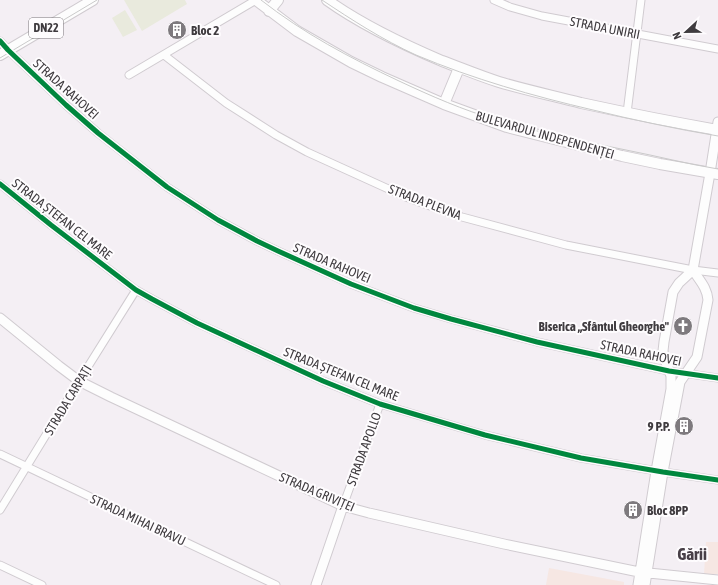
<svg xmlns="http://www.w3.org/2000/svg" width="718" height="585" font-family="'Asap Condensed',sans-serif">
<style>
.education{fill:#f6e7e3}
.green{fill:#e9eadd}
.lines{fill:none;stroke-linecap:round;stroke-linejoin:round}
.street-casing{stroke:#d0cbd0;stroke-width:9}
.secondary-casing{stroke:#d0cbd0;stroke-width:11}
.primary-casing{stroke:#d0cbd0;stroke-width:12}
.street{stroke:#fdfdfd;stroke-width:7}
.secondary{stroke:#fdfdfd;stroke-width:9}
.primary{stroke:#fdfdfd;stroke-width:10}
.tram{stroke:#cacaca;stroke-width:1}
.cycleway-casing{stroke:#fefcfe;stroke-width:8}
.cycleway{stroke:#00873e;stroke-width:5}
.labels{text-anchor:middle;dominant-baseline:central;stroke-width:4;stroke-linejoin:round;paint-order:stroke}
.shield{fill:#fefcfe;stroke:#787578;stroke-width:1}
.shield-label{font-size:12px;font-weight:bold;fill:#3f3b3f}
.street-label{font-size:13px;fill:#3f3b3f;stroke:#fefcfe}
.poi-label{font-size:13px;font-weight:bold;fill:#3f3b3f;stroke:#fefcfe;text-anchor:start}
.district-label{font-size:17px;font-weight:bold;fill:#483f47;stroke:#fefcfe}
</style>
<rect width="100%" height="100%" fill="#f4eff4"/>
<!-- education -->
<path class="education" d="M 706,542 L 718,542 L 718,574 L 704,574 Z
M 549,568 L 624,582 L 624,585 L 546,585 Z"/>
<!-- green -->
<path class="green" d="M 124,0 L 185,0 L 187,4 L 142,31 Z
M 125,10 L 137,30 L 123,37 L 112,18 Z"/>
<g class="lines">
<defs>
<path id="street" d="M 494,0 L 510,7 L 542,16 L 718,49
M 0,41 L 8,50 L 66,105 L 98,133 L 167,187 L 218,220 L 257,241 L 278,251 L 351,284 L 414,308 L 451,319 L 537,342 L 669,371 L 718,378
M 164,55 L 226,103 L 276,135 L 307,152 L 406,197 L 441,210 L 462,217 L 566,245 L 693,270 L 718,273
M 129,75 L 256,0
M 627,113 L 641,0
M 0,184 L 51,225 L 136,290 L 152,299 L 197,323 L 323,381 L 380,404 L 485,435 L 581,458 L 663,472 L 718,480
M 0,454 L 276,585
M 343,506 L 380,404
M 0,510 L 79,381 L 136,290
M 0,565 L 42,585"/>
<path id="secondary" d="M 0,318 L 59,366 L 79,381 L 111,397 L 343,506 L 369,513 L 504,544 L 639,572 L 718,580
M 316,585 L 343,506
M 638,585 L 656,471 L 671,389 L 671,376 L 664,357 L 663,351 L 664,342 L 673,292 L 679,283 L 693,270 L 710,173 L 718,122
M 645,585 L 663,472 L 680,382 L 697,357 L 708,300 C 707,287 699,280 693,270"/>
<path id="primary" d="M 256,0 L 297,31 L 351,62 L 382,77 L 444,104 L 507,127 L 622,156 L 660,164 L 718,174
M 327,0 C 362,25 402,44 442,61 C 461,68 480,76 499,82 C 526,90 554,96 581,103 C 627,113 672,122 718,130
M 269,11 L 278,0
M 0,55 L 93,0
M 444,104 L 459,68"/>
</defs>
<!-- street casing -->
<use href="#street" class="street-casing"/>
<!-- secondary casing -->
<use href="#secondary" class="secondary-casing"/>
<!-- primary casing -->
<use href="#primary" class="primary-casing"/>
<!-- street -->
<use href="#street" class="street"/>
<!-- secondary -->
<use href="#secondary" class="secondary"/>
<!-- primary -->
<use href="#primary" class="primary"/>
<!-- tram -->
<path class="tram" d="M 261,0 C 303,33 350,58 399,81 C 431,96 463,110 497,120 C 539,133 583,141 626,150 C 657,156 687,164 718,169
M 322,0 C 352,20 383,40 416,55 C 473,79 533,96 593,110 C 634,120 676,129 718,136
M 0,58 L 97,0"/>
<defs>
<path id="cycleway" d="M 0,41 L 8,50 L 66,105 L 98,133 L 167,187 L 218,220 L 257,241 L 278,251 L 351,284 L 414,308 L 451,319 L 537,342 L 669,371 L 718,378
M 0,184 L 51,225 L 136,290 L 152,299 L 197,323 L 323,381 L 380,404 L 485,435 L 581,458 L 663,472 L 718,480"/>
</defs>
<!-- cycleway casing -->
<use href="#cycleway" class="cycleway-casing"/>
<!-- cycleway -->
<use href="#cycleway" class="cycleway"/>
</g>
<!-- icons -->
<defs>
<symbol id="building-disc" viewBox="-11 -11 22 22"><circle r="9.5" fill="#7e7a7e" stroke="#fefcfe"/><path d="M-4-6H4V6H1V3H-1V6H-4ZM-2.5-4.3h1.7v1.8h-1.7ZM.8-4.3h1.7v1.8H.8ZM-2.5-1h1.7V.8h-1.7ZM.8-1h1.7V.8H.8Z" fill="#fff"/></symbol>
<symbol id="church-disc" viewBox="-11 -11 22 22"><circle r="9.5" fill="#7e7a7e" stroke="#fefcfe"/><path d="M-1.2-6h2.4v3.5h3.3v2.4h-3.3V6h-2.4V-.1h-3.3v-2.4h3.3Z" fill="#fff"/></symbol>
</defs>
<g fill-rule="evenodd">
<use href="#building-disc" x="166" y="19" width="22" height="22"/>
<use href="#church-disc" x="672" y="315" width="22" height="22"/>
<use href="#building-disc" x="673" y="415" width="22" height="22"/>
<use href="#building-disc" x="622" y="499" width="22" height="22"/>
</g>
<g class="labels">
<!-- shield labels -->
<rect class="shield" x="29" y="18" width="34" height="20" rx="3"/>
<g class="shield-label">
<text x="46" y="28">DN22</text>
</g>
<!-- street labels -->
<g class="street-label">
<text transform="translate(605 28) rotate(11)">STRADA UNIRII</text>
<text transform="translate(66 89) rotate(42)">STRADA RAHOVEI</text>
<text transform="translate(545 135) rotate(16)">BULEVARDUL INDEPENDENȚEI</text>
<text transform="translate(425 202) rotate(21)">STRADA PLEVNA</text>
<text transform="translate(62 219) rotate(38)">STRADA ȘTEFAN CEL MARE</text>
<text transform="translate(332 263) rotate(23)">STRADA RAHOVEI</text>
<text transform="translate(641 353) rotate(12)">STRADA RAHOVEI</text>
<text transform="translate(341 374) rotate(22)">STRADA ȘTEFAN CEL MARE</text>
<text transform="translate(68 400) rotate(-59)">STRADA CARPAȚI</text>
<text transform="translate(364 449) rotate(-70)">STRADA APOLLO</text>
<text transform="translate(317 492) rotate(23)">STRADA GRIVIȚEI</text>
<text transform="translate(138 520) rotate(25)">STRADA MIHAI BRAVU</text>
</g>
<!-- poi labels -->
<g class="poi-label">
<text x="191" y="30">Bloc 2</text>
<text x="669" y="326" text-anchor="end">Biserica „Sfântul Gheorghe"</text>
<text x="670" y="426" text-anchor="end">9 P.P.</text>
<text x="647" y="510">Bloc 8PP</text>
</g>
<!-- district labels -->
<g class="district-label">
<text x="692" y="554">Gării</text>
</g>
</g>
<!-- north arrow -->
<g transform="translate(686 32) rotate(248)" stroke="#fefcfe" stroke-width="3" paint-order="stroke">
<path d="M0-3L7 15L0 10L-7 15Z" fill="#3f3b3f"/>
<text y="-6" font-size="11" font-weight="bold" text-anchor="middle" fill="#3f3b3f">N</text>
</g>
</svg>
